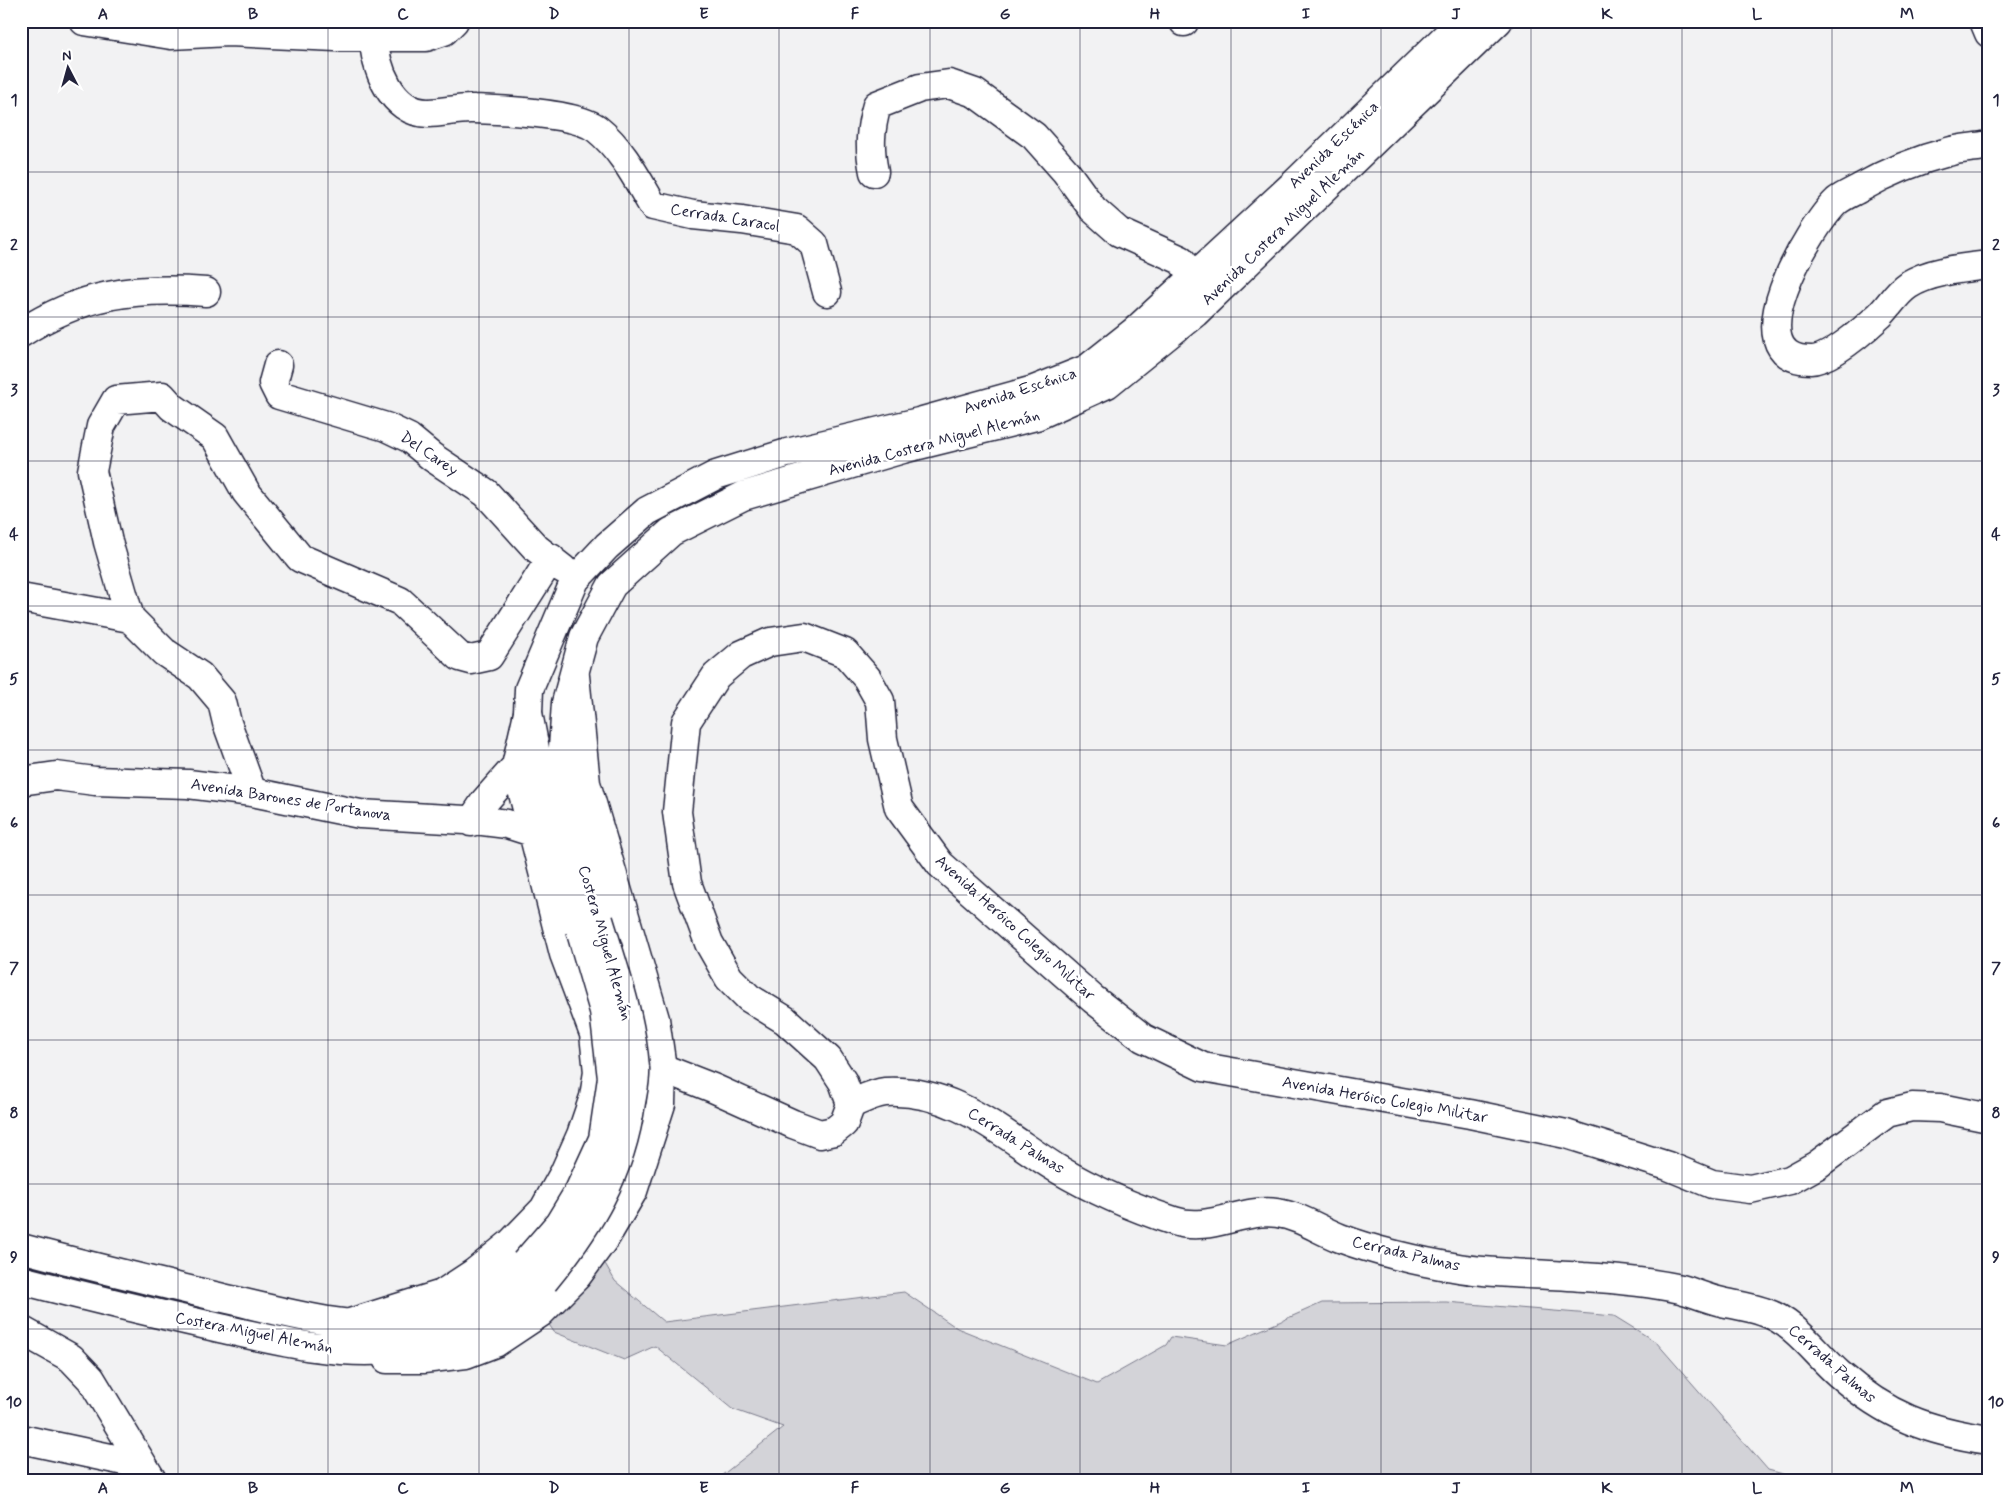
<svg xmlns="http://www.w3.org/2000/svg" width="2010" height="1501" font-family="Mynerve,sans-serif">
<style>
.green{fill:#d3d3d8;stroke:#7a7a8a}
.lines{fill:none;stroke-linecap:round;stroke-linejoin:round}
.minor-casing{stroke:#22223b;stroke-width:31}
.major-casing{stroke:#22223b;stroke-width:31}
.minor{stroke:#fff;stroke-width:28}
.major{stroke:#fff;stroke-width:28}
.major-bridge-casing{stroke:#22223b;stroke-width:31;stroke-linecap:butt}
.major-bridge{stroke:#fff;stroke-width:28}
.grid{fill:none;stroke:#22223b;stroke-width:1;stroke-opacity:0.55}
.labels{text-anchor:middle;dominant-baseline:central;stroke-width:5;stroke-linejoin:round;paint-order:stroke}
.street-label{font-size:16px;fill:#22223b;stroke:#fff}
.neatline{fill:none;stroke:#22223b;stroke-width:2}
.grid-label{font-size:16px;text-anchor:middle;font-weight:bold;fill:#22223b}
</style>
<rect width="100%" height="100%" fill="#f2f2f3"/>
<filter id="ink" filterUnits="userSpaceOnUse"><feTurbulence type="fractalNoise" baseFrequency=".02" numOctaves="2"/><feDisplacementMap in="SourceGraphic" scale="10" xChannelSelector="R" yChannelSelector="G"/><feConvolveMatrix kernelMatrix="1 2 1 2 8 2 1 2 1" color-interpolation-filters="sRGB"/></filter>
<g filter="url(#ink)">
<!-- green -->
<path class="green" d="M 590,1237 L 615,1281 L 664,1322 L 904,1292 L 957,1328 L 1097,1384 L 1166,1345 L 1171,1337 L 1227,1345 L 1322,1303 L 1446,1302 L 1614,1316 L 1656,1342 L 1768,1470 L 1806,1480 L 716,1480 L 783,1427 L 732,1409 L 655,1346 L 624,1360 L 554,1332 L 534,1302 Z"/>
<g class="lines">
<defs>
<path id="minor" d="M 84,21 L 171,35 L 229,32 L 336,37 L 426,37 L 444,31 L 454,21
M 1184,21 L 1184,22
M 1984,21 L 1989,33
M 374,37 C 374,67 392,113 428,113 C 443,113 459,108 474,109 C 502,110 576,113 597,129 C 622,149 637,179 653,206 L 693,215 L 742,220 L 797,229 L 814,244 L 827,292
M 1989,145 C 1975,148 1961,148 1948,152 C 1917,160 1888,172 1860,188 C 1853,192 1843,196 1837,201 C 1810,226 1731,359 1811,360 C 1830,360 1866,328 1880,315 C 1890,305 1896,293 1908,285 C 1930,271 1964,268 1989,265
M 874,172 C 869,147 870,129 877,105 L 920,88 L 949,84 L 975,93 L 1034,136 L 1066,172 L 1093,209 L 1119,232 L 1181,260 L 1193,276
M 21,333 C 83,293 134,287 206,292
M 278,365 L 273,383 L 279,395 L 386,427 L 409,438 L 432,457 L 486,493 L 536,548 L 563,569
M 21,598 L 130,618
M 21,781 L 56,776 L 95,781 L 188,784 L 252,792 L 360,814 L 483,821 L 507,824 L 532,832
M 252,792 L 227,723 L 222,702 L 200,676 L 164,652 L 130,618 L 108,542 L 92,471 L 101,426 L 116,400 L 162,396 L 172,407 L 215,437 L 246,492 L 300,558 L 400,601 L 460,657 L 471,660 L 489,656 L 551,558
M 471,822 L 485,801 L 516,766
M 851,1104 C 861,1100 874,1093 885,1092 C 954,1088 1002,1134 1056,1168 C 1093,1190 1134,1208 1174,1221 C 1210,1233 1241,1208 1277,1213 C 1300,1216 1319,1230 1340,1238 C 1371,1250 1421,1262 1453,1267 C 1496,1275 1540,1273 1583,1277 C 1615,1279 1649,1282 1681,1289 C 1695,1293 1708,1299 1722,1302 C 1736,1305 1750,1307 1764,1312 C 1795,1322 1815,1353 1839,1374 C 1887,1416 1927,1431 1989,1440
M 353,1322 L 442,1294 L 474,1273 L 510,1244 L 544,1209 L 564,1173 L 581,1135 L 594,1097 L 598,1072 L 594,1034 L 564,954 L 516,766 L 528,713
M 21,1330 L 71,1358 L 91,1379 L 152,1480
M 387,1359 L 423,1359 L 466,1354 L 495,1343 L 540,1313 L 577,1276 L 607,1235 L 633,1191 L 661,1104 L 662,1068 L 655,1019 L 586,783 L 575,676
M 21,1439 L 143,1465"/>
<path id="major" d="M 599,920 L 569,815 L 562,763 L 566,703 L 584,637 L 612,585 L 671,532 L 743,496 L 903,449 L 1036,416 L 1107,384 L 1195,313 L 1498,21
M 580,929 L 551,832 L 528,713 L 529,689 L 575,580 L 607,546 L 647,511 L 716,475 L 787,453 L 919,422 L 1034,390 L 1087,369 L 1135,331 L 1294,184 L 1462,21
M 613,1049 L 713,1088 L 793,1124 L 820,1134 L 834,1131 L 844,1123 L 851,1104 L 843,1082 L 828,1059 L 785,1020 L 749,998 L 729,978 L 709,943 L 687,883 L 677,812 L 686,722 L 716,676 L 741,655 L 770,642 L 804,637 L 845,653 L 867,678 L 880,701 L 883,739 L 899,808 L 940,864 L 1093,999 L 1143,1038 L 1203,1067 L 1470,1114 L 1566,1134 L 1668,1166 L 1712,1184 L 1750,1189 L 1790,1180 L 1817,1165 L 1887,1113 L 1912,1107 L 1940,1108 L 1989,1118
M 21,1248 C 88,1266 156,1282 223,1298 C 286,1312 369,1338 432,1319 C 468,1308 498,1288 525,1263
M 21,1280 C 87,1297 153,1313 220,1328 C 277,1341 340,1357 399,1349 C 438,1344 476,1330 509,1310 C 522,1303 533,1290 544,1281"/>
</defs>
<!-- minor casing -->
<use href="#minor" class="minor-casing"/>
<!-- major casing -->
<use href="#major" class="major-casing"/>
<!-- minor -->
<use href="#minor" class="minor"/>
<!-- major -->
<use href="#major" class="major"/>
<defs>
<path id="major-bridge" d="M 525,1263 L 559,1224 L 579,1191 L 603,1139 L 612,1078 L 604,1011 L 580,929
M 544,1281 C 589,1226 621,1174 631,1102 C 633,1091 636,1078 635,1068 C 631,1016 614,969 599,920"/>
</defs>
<!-- major-bridge casing -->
<use href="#major-bridge" class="major-bridge-casing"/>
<!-- major-bridge -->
<use href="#major-bridge" class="major-bridge"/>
</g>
</g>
<!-- grid -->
<path class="grid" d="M 178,21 L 178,1480M 328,21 L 328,1480M 479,21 L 479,1480M 629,21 L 629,1480M 779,21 L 779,1480M 930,21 L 930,1480M 1080,21 L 1080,1480M 1231,21 L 1231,1480M 1381,21 L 1381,1480M 1531,21 L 1531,1480M 1682,21 L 1682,1480M 1832,21 L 1832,1480M 21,172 L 1989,172M 21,317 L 1989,317M 21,461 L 1989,461M 21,606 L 1989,606M 21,750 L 1989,750M 21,895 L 1989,895M 21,1040 L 1989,1040M 21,1184 L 1989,1184M 21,1329 L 1989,1329"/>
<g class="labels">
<!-- street labels -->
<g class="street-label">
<text transform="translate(1334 145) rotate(-44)">Avenida Escénica</text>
<text transform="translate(725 218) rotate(9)">Cerrada Caracol</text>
<text transform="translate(1283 227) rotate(-44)">Avenida Costera Miguel Alemán</text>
<text transform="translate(1020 391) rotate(-18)">Avenida Escénica</text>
<text transform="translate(934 443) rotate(-15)">Avenida Costera Miguel Alemán</text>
<text transform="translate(429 454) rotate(34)">Del Carey</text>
<text transform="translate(291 800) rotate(9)">Avenida Barones de Portanova</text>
<text transform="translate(1015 928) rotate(42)">Avenida Heróico Colegio Militar</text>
<text transform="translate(605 943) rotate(74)">Costera Miguel Alemán</text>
<text transform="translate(1385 1100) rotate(10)">Avenida Heróico Colegio Militar</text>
<text transform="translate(1016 1141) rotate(32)">Cerrada Palmas</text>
<text transform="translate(1406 1254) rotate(13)">Cerrada Palmas</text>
<text transform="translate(254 1333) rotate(11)">Costera Miguel Alemán</text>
<text transform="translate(1832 1364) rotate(41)">Cerrada Palmas</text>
</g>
</g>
<!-- margin -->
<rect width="2010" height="1501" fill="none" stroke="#fff" stroke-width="55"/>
<!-- north arrow -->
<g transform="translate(68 68) rotate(354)" stroke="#ffffff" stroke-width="4" paint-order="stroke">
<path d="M0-4L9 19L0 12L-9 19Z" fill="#22223b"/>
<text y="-8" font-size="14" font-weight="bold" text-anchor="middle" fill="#22223b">N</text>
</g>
<rect x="28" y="28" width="1954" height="1446" class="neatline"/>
<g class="grid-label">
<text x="103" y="19">A</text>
<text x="253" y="19">B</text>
<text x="403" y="19">C</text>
<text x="554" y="19">D</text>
<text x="704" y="19">E</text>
<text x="855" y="19">F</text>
<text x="1005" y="19">G</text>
<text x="1155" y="19">H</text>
<text x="1306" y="19">I</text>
<text x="1456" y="19">J</text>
<text x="1607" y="19">K</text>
<text x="1757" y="19">L</text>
<text x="1907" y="19">M</text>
<text x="14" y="105">1</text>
<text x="1996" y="105">1</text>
<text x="14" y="250">2</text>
<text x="1996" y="250">2</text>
<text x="14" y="395">3</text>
<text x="1996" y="395">3</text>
<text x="14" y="539">4</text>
<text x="1996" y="539">4</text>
<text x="14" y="684">5</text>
<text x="1996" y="684">5</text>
<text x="14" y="828">6</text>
<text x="1996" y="828">6</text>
<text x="14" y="973">7</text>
<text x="1996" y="973">7</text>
<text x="14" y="1118">8</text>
<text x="1996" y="1118">8</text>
<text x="14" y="1262">9</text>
<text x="1996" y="1262">9</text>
<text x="14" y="1407">10</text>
<text x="1996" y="1407">10</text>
<text x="103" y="1493">A</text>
<text x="253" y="1493">B</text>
<text x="403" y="1493">C</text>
<text x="554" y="1493">D</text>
<text x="704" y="1493">E</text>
<text x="855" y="1493">F</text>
<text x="1005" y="1493">G</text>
<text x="1155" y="1493">H</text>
<text x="1306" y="1493">I</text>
<text x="1456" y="1493">J</text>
<text x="1607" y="1493">K</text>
<text x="1757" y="1493">L</text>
<text x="1907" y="1493">M</text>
</g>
</svg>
